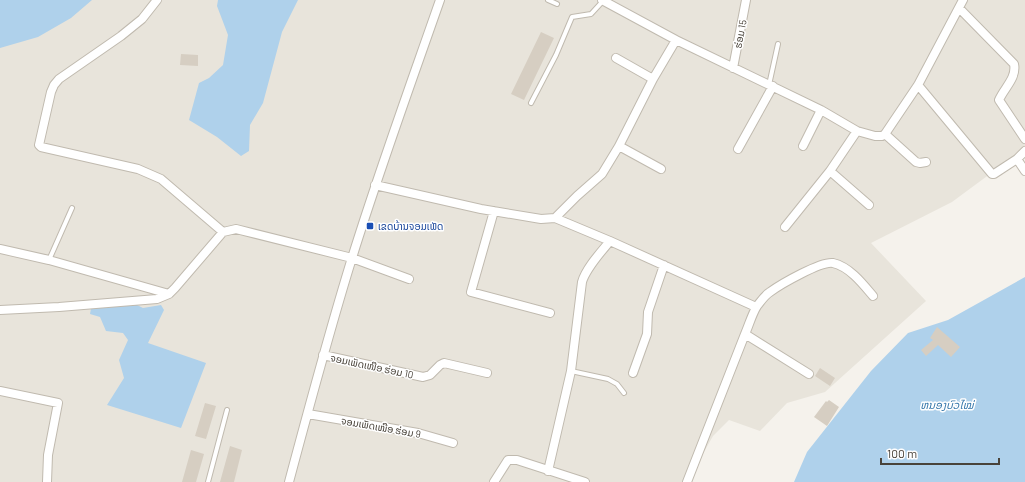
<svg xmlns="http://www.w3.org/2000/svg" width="1025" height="482" viewBox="0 0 1025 482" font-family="Barlow,'Noto Sans Lao',sans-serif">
<rect width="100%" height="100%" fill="#f5f2ec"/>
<path fill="#e8e4db" d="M0,0H1025V148L952,202L871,243L926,301L825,392L787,403L760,431L729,420L713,436L687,482H0Z"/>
<path fill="#afd1eb" d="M0,0H92L71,18L38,37L0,48Z
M218,0H298L282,32L263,103L250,125L249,151L241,156L217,137L189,120L199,83L209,78L223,65L228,35L217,6Z
M1025,277V482H794L807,452L871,371L908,333L948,320Z
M92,303H133L143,308L161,305L164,310L148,343L206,363L181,428L107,405L124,378L119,360L128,340L123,333L106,331L100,317L90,314Z"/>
<path fill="#d6cec2" d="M541,32L554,38L524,100L511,94Z
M181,54L198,55V66L180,65Z
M937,327L960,347L951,357L938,345L926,356L921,350L933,340L930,338Z
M820,368L835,378L830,386L815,376Z
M829,400L839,407L827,426L814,417L826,401L827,402Z
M205,403L216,406L206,439L195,436Z
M230,446L242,450L234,482H220Z
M191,450L204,454L196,482H182Z"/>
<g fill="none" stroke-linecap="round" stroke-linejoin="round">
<defs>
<path id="service" d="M548,0L557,4
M769,85L778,44
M531,103L556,55L572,17L591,14L603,1
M49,260L72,208
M571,371L608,379L617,384L624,393
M208,482L227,410"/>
<path id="minor" d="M157,0L142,19L121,36L59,79L54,85L51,92L39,145L41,147L138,169L161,179L223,232L236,229L352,258L409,279
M602,0L676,40L821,110L857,131L875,136H882L885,134L918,85L963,0
M959,8L1014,64C1017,78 1004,88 999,100L1025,139
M616,58L653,79
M733,68L746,0
M918,85L992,174H994L1017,159L1025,151
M885,134L916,162L920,163L926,162
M803,146L821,110
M738,149L773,86
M1017,159L1025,171
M661,169L619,146L653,79L676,40
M830,171L869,205
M375,185L481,209L541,219L555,218L610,241L756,307
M494,211L471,292L550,313
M555,218L577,196L602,174L619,146
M785,227L830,171L857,131
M0,249L49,260L169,294
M0,310L59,307L157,299L169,294L175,288L223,232
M323,355L423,377L430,375L440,365L444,363L487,373
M633,373L647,334L648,312L664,265
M809,374L745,334C749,325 752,314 757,306C761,301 765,295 770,292C781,284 821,261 833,263C850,267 863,284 873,296
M0,391L58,403L48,455L47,482
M308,414L418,433L453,443
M548,471L571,371L582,282C586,268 601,252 610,241
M289,482C309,407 329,332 352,258C379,171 410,86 440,0
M494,482L508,460H517L585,482
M687,482L745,334"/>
</defs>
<use href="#service" stroke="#c0baaf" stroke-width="6"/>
<use href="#minor" stroke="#c0baaf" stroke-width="10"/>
<use href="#service" stroke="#fff" stroke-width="4"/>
<use href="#minor" stroke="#fff" stroke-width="8"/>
</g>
<rect fill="#1a4fb4" stroke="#fff" stroke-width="1.5" x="366" y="222" width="8" height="8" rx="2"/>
<g text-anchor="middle" stroke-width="3" stroke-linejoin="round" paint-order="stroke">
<g font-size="10" fill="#49433a" stroke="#fff">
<text transform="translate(740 34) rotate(-79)" y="4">ຮ່ອມ 15</text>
<text transform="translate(372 366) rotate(12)" y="4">ຈອມເພັດເໜືອ ຮ່ອມ 10</text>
<text transform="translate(381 427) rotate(10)" y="4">ຈອມເພັດເໜືອ ຮ່ອມ 9</text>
</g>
<g font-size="10" fill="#164399" stroke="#fff" text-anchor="start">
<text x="378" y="230">ເຂດບ້ານຈອມເພັດ</text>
</g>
<g font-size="11" font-style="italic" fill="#3b7bad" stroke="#fff">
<text x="947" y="409">ຫນອງບົວໄໝ່</text>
</g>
</g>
<path d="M881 458v6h118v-6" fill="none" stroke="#49433a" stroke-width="2"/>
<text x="887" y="458" font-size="12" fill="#49433a" stroke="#ffffff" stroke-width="3" paint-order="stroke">100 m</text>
</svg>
